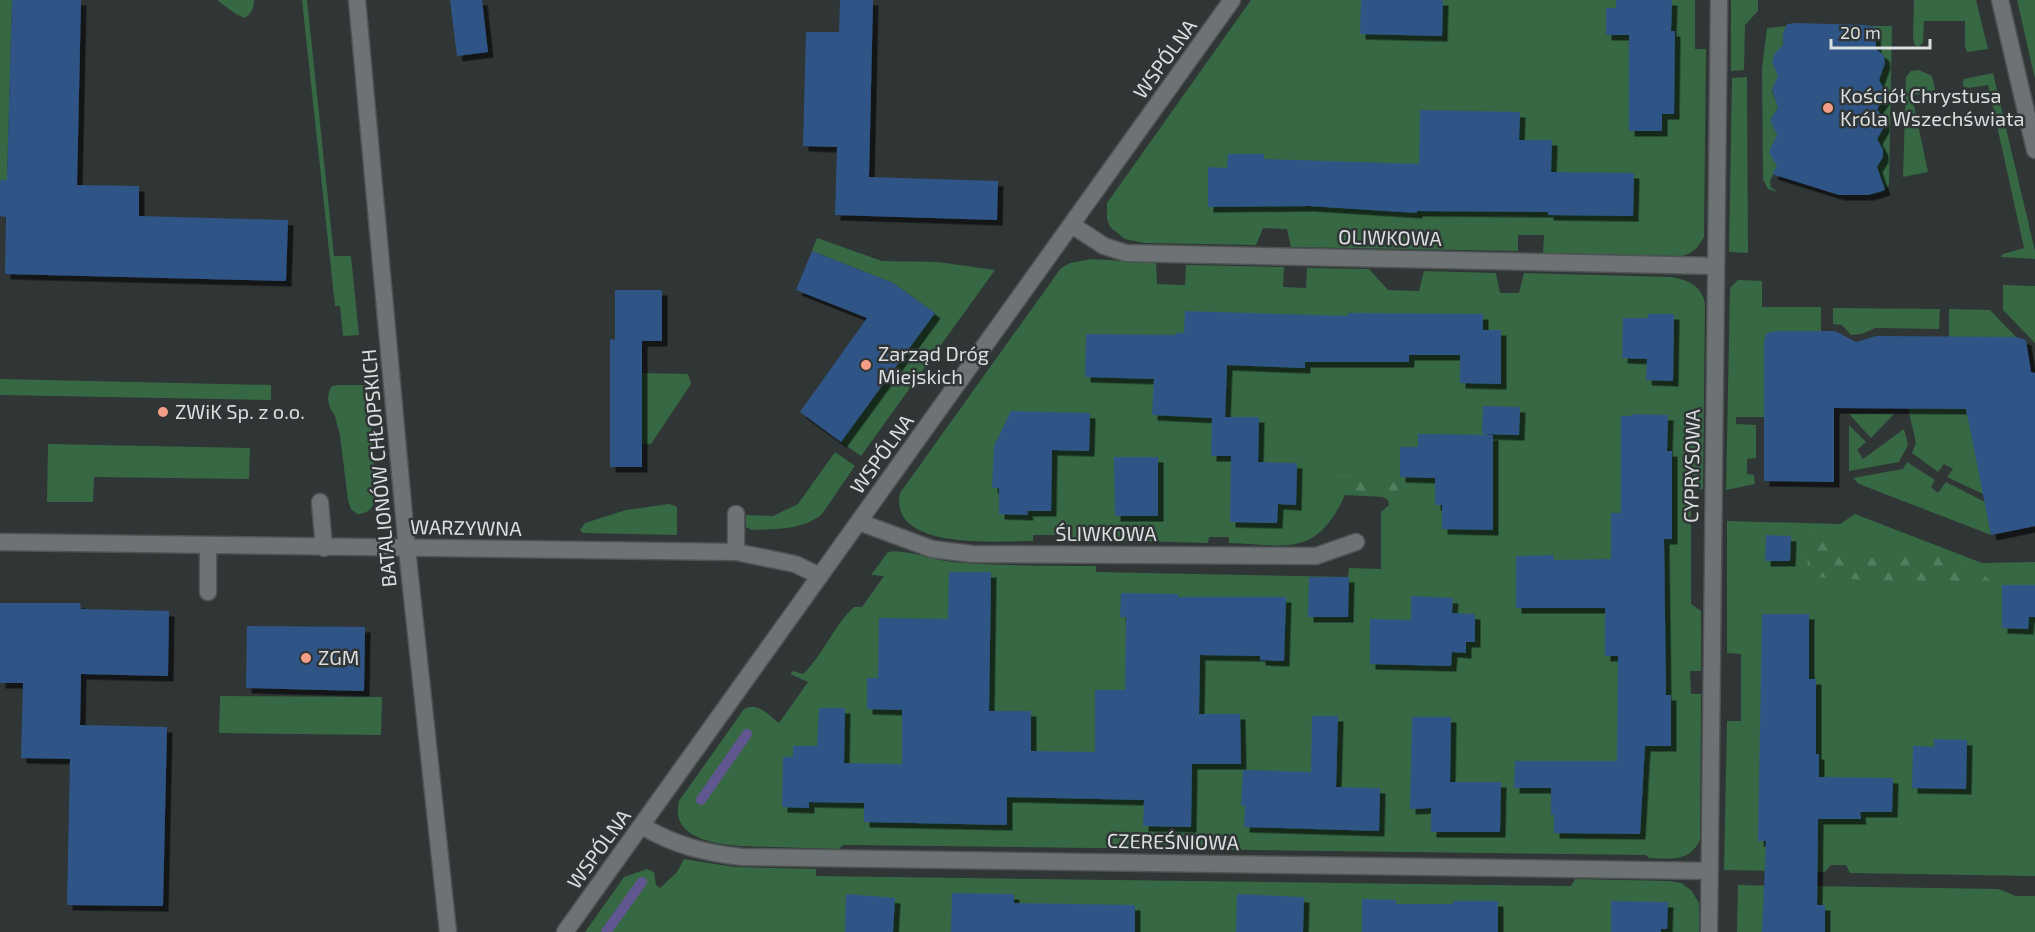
<svg xmlns="http://www.w3.org/2000/svg" width="2035" height="932" viewBox="0 0 2035 932" font-family="'Exo 2',sans-serif">
<defs>
<pattern id="forest-firs" width="22" height="20" patternUnits="userSpaceOnUse" patternTransform="scale(1.5)"><rect width="22" height="20" fill="#366843"/><path d="M5 1l3.5 6h-7zM16 11l3.5 6h-7z" fill="#527d5e"/></pattern>
<filter id="shadow"><feDropShadow dx="5.5" dy="5.5" stdDeviation="0" flood-color="#0009"/></filter>
</defs>
<rect width="100%" height="100%" fill="#303536"/>
<path fill="#366843" d="M0,0H12L7,180H0Z
M217,0H254C254,8 252,13 245,18L236,14Z
M302,0H307L334,256H351L359,335L343,336L340,306H335Z
M1251,0H1695V49H1706L1704,237C1698,247 1693,254 1681,256L1543,253L1544,235H1518V251L1291,247L1287,229L1263,228L1256,245L1145,243L1125,239L1110,227L1107,219V203Z
M1731,0H1758V11L1745,25L1744,70L1731,71Z
M1914,0H1976L1988,49L1967,52L1965,46V21H1924L1923,43L1918,47L1915,45L1913,39Z
M2017,0H2035V79Z
M1787,26L1783,34L1782,71L1772,91L1775,99L1781,101L1771,120L1781,131L1780,161L1770,181L1771,187L1777,192L1768,189L1763,179L1762,69L1767,28Z
M1870,26H1892L1889,185L1881,193L1867,195L1877,192L1883,185L1881,176L1873,173L1883,158V150L1874,144L1884,124L1875,104L1884,99L1885,90L1883,87L1875,84C1880,73 1888,67 1883,55L1875,53L1876,33Z
M1919,70L1932,76L1935,90L1912,96L1928,172L1903,177L1906,77L1911,71Z
M1993,73L2035,251V259L2001,257L2003,254L2024,248L1988,85L1968,88L1963,86V81L1964,79Z
M1747,77L1748,253L1729,252L1732,78Z
M817,238L882,261L938,262L995,270L861,456L841,442L935,313L893,283L812,251Z
M1092,259L1156,263L1157,284L1185,285L1186,265L1284,267L1283,287L1306,288L1307,268L1369,269L1388,290L1419,291L1424,271L1496,273L1500,293H1519L1524,273L1671,277C1688,280 1701,285 1705,303L1703,489H1691V604L1701,611V671H1690L1691,694H1701L1700,840C1690,862 1671,859 1649,858L1646,855L853,845H843L839,849C818,848 796,848 775,847C745,846 667,849 679,801L744,709C758,701 769,716 779,723L808,682L790,674L793,671L803,674C824,654 833,626 854,607H862L884,576L871,575L888,552C902,548 934,560 952,562C1000,566 1048,566 1096,566V572L1348,577L1349,568L1381,569V512L1389,505L1388,500L1383,497L1345,495C1316,558 1288,545 1229,543V537H1209L1208,543L1059,539L1058,535H1033V541C999,541 888,551 900,493L1061,268L1070,263Z
M1738,280L1762,281V307H1821V331L1771,332L1764,417H1736V424L1756,425V458L1747,459V474L1754,475L1755,484L1726,490L1730,288Z
M2003,285L2035,286V343L2003,310Z
M1833,308L1940,309L1939,329L1875,328L1862,334L1851,335L1842,325L1833,324Z
M1949,309L1990,310L2016,337H1949Z
M642,373L688,374L691,384L651,444H642Z
M0,379L271,385V400L0,395Z
M339,385H369L376,496C374,507 369,514 357,514L351,509L348,500L340,436L335,416L330,408L328,400L329,391L332,386Z
M1908,408L1997,409L1983,494L1947,477L1953,469L1944,464L1938,472L1912,453L1916,443Z
M1849,414H1894L1871,438Z
M1849,425L1866,442L1857,450L1863,459L1904,429L1908,445L1899,462L1849,471Z
M48,444L250,448L249,479L94,477L93,502H47Z
M835,452L855,466L822,514C803,530 776,529 752,530L746,527V515L773,516L798,504Z
M1907,462L1935,480L1931,487L1938,493L1946,482L1985,502L1991,535L1859,484L1853,478L1903,469Z
M669,504L677,507V535L583,533L580,530L585,523L626,510Z
M1855,514L1982,563L2035,562V876L1850,873L1846,865H1831L1825,872L1724,870L1727,721H1741V654L1727,653V521L1840,524Z
M220,696L382,697L381,735L219,733Z
M684,859L734,867L816,869V876L1571,886L1575,879L1670,881L1681,883L1691,890L1699,903V932H585L624,877L647,869L654,872L656,885L660,888L677,872Z
M1738,885L1998,889L2016,896H2035V932H1737Z"/>
<path fill="url(#forest-firs)" d="M1334,475L1410,477L1409,490L1396,495H1382L1369,492L1345,491L1334,493Z
M1820,530L1839,539L1854,556C1882,560 1909,552 1935,555C1948,557 1959,562 1971,568C1980,573 1987,576 1993,585H1968L1951,580L1907,582L1813,577C1803,565 1809,546 1812,531Z"/>
<g fill="none" stroke-linecap="round" stroke-linejoin="round">
<path stroke="#605690" stroke-width="10" d="M701,800L747,734
M606,932L642,882"/>
</g>
<path fill="#2f5586" filter="url(#shadow)" d="M12,0H81L77,185L139,186V216L288,220L286,281L5,274L6,217L0,216V180H7Z
M450,0H482L488,52L457,56Z
M840,0H873L869,177L998,181L997,220L835,215L837,147L803,146L806,32H839Z
M1361,0H1443L1442,36L1360,34Z
M1616,0H1672L1671,31H1675L1674,114H1662V131H1629V35H1606V8H1616Z
M1796,23L1865,25L1875,27L1876,49L1884,56L1885,63L1879,80L1885,91L1884,99L1877,109L1884,120V127L1877,139L1883,150V157L1877,167L1885,190L1868,195H1839L1772,174L1777,166L1769,152L1777,135L1770,120L1778,108L1772,89L1778,76L1772,62L1775,53L1783,45V34L1787,24Z
M1420,110L1520,112L1519,140H1552L1551,172L1634,173L1633,216L1548,215V212L1417,211V213L1309,206L1208,207V167L1227,168L1228,154H1264V159L1419,164Z
M812,251L893,283L935,313L841,442L800,412L867,318L796,290Z
M615,290H662V341H642V467H610V339L615,340Z
M1185,311L1348,316V313L1483,314V330H1501V384L1460,383V355H1409V362H1305V368L1227,365L1225,417H1259L1258,462L1297,463L1296,505L1278,504L1277,523L1230,522L1231,456H1211L1212,418L1152,415L1154,379L1085,377L1086,334L1176,335V333H1184Z
M1648,314H1674L1673,381L1646,380L1647,359L1622,358L1623,318H1648Z
M1776,331H1835L1856,342L1876,336L2016,337L2026,340L2031,372L2035,373V526L1991,535L1966,409L1834,408V482L1764,481V342L1767,333Z
M1483,406L1520,407L1519,435L1482,434Z
M1011,411L1090,413L1089,451L1052,450L1051,511H1027L1028,515L999,514V488H992L994,446Z
M1631,414L1668,415L1667,451H1672V539H1664L1666,695H1671V746H1645L1640,834L1554,833V815H1551V788H1514L1515,761H1617L1618,656H1605V608H1516V556L1553,555L1554,560L1611,559V513H1621V416H1632Z
M1418,434L1493,435V530L1442,529V505H1435V478L1400,477V447H1418Z
M1114,457H1158V516H1115Z
M1766,535L1791,536L1790,561H1765Z
M949,572H991L989,711H1031V751L1095,752V690H1125L1126,617H1120L1121,593L1178,594V597H1286L1284,661L1260,660V656L1200,655L1199,714H1240L1241,764H1192L1191,827L1143,826L1144,800L1007,797V825L864,822V803L809,802V808L782,807L783,757H793V746H817L819,708H845L844,763L902,764V710L867,709V678H878L879,618L948,619Z
M1309,577H1349L1348,617H1308Z
M2002,585H2035V617H2029L2028,629L2002,628Z
M1411,596L1453,598L1452,613L1475,614V642H1466V653L1452,652L1451,666L1370,664V619L1411,620Z
M0,603H80L81,609L169,611L168,676L81,674L80,725L167,727L163,906L67,905L70,759L21,758L23,683H0Z
M1762,614H1809V679H1816V754H1819V777L1893,778L1892,812H1860L1861,819H1818L1817,905H1825V932H1762L1766,841H1758Z
M247,626L365,627L364,691L246,688Z
M1312,716H1338L1336,787L1380,788L1379,831L1244,827L1245,806H1241L1243,770L1311,772Z
M1412,717H1451L1450,782H1501L1500,832H1431V808L1410,809Z
M1934,739L1967,740L1966,789L1912,788L1913,746L1934,747Z
M952,893L1014,894V903L1135,905V932H951Z
M846,894L895,898L893,932H845Z
M1237,894L1304,897L1303,932H1236Z
M1362,899L1396,900V904H1453V901H1498V932H1362Z
M1611,901L1668,902L1667,929H1661V932H1611Z"/>
<g fill="none" stroke-linecap="round" stroke-linejoin="round">
<defs>
<path id="minor" d="M357,0L407,549L448,932
M1072,225L1104,246L1126,253L1715,266
M320,502L324,548
M736,514V552
M859,522L932,549L972,554L1316,556L1356,542
M0,542L736,552L795,564L820,576
M208,592V546
M642,826C674,845 705,853 742,857L1710,871
M1709,932L1719,0"/>
<path id="tertiary" d="M2000,0L2035,150
M565,932L1232,0"/>
</defs>
<use href="#minor" stroke="#4f5354" stroke-width="19"/>
<use href="#tertiary" stroke="#4f5354" stroke-width="19"/>
<use href="#minor" stroke="#6d7375" stroke-width="16"/>
<use href="#tertiary" stroke="#6d7375" stroke-width="16"/>
</g>
<g fill="#f49e88" stroke="#303536" stroke-width="2">
<circle cx="1828" cy="108" r="6"/>
<circle cx="866" cy="365" r="6"/>
<circle cx="163" cy="412" r="6"/>
<circle cx="306" cy="658" r="6"/>
</g>
<g text-anchor="middle" stroke-width="5" stroke-linejoin="round" paint-order="stroke">
<g font-size="20" fill="#dcdfe0" stroke="#303536">
<text transform="translate(1165 59) rotate(-54)" y="7">WSPÓLNA</text>
<text transform="translate(1390 238) rotate(1)" y="7">OLIWKOWA</text>
<text transform="translate(882 454) rotate(-54)" y="7">WSPÓLNA</text>
<text transform="translate(1692 466) rotate(-89)" y="7">CYPRYSOWA</text>
<text transform="translate(379 468) rotate(-95)" y="7">BATALIONÓW CHŁOPSKICH</text>
<text transform="translate(466 528) rotate(1)" y="7">WARZYWNA</text>
<text x="1106" y="541">ŚLIWKOWA</text>
<text transform="translate(1173 842) rotate(1)" y="7">CZEREŚNIOWA</text>
<text transform="translate(599 849) rotate(-54)" y="7">WSPÓLNA</text>
</g>
<g font-size="20" fill="#dcdfe0" stroke="#303536" text-anchor="start">
<text x="1840" y="103">Kościół Chrystusa<tspan x="1840" dy="23">Króla Wszechświata</tspan></text>
<text x="878" y="361">Zarząd Dróg<tspan x="878" dy="23">Miejskich</tspan></text>
<text x="175" y="419">ZWiK Sp. z o.o.</text>
<text x="318" y="665">ZGM</text>
</g>
</g>
<path d="M1831 39v9h99v-9" fill="none" stroke="#dcdfe0" stroke-width="3"/>
<text x="1840" y="39" font-size="18" fill="#dcdfe0" stroke="#303536" stroke-width="4.5" paint-order="stroke">20 m</text>
</svg>
